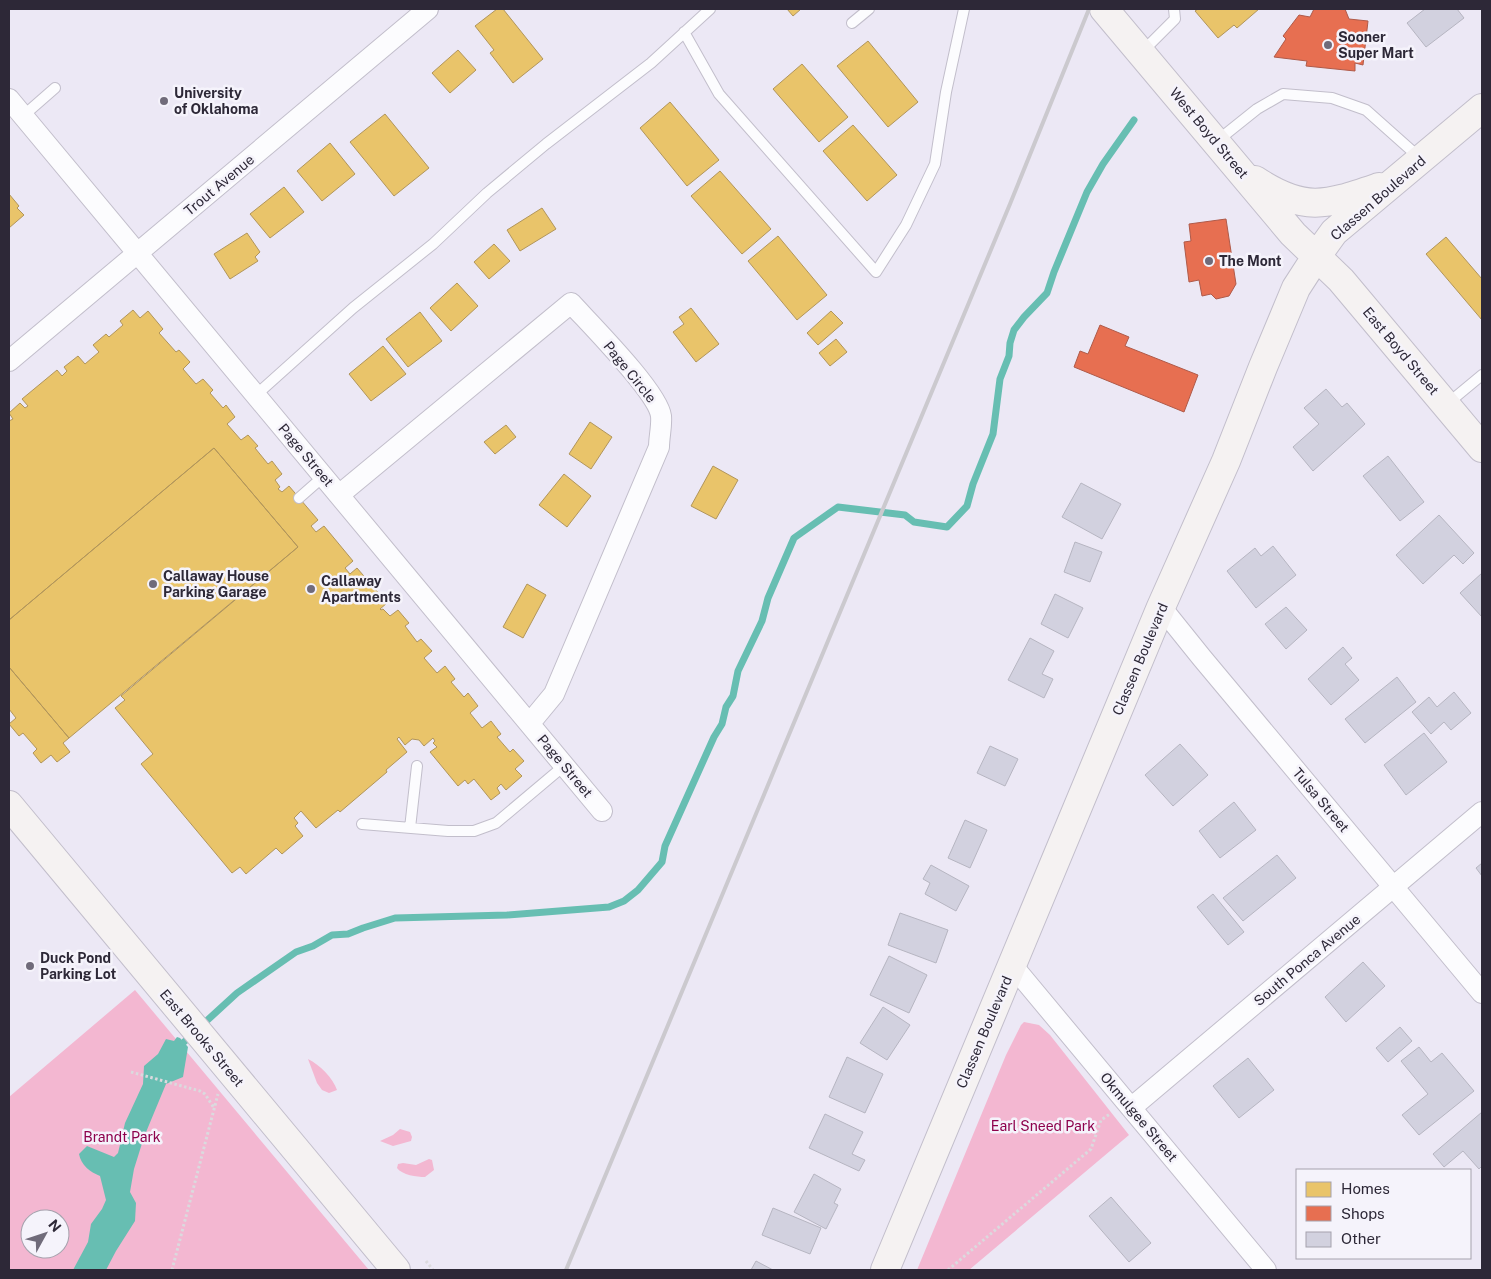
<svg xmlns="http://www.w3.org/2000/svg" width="1491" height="1279" viewBox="0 0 1491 1279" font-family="'Public Sans',sans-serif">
<rect width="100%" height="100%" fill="#ece8f5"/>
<path fill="#f3b7d1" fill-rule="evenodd" d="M135,990L369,1270H9V1097ZM30,1219H60V1249H30Z
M1024,1022L1039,1025L1050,1035L1129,1135L969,1270H917L1006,1055L1021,1025Z
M308,1059C320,1065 333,1078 337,1090L329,1093L322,1090L317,1083Z
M400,1129L410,1132L412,1137L411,1141L393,1146L380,1141L393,1135Z
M429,1159L432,1160L434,1170L425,1177C417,1177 402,1175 397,1168L398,1164L403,1163L416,1165Z"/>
<path fill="#67beb2" d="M177,1037L180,1038L188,1047L183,1077L166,1084L144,1137L134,1169L130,1192L136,1203L135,1221L116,1251L106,1270H73L88,1242L91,1224L102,1209L106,1200L100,1176C90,1172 81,1165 79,1154L87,1146L114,1157L118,1153L125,1123L143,1084L144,1066L158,1054L166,1039L174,1041Z"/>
<path fill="#e9c46a" stroke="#b1955b" d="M497,9H503L543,59L513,83L490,53L494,50L475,26Z
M787,9H801L793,16Z
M1198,9H1259L1237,28L1234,25L1218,38L1195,11Z
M868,41L918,102L888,127L837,66Z
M458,50L476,70L450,93L432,73Z
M802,64L848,117L819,142L773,89Z
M670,102L719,160L687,186L640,128Z
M385,114L429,168L394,196L350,142Z
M853,125L897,175L867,201L823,151Z
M330,143L355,174L322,201L297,171Z
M720,171L771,229L742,254L691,196Z
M284,187L304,212L270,238L250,214Z
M9,194L19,206L17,208L24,215L9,228Z
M542,208L556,229L520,251L507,230Z
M247,233L260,252L255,257L258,261L230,279L214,254Z
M778,236L827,295L797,320L748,261Z
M1446,237L1482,279V320L1426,254Z
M494,244L510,261L489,279L474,262Z
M457,283L478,306L451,331L430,308Z
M691,308L719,344L696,362L673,332L684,324L679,317Z
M133,310L140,318L148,311L163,329L159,333L176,352L179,350L190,362L183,369L196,384L203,379L213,390L210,393L223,408L226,405L235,417L227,424L241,440L248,435L258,446L255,448L268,464L272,461L282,474L275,480L280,487L278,489L282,492L289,486L318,520L311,526L316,532L324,526L353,561L345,568L350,574L357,568L387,603L380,609L381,610L383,609L390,616L398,610L409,623L405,626L417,642L421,639L432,651L424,658L437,673L445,666L455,679L451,682L464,697L468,693L478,706L470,713L482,728L491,721L501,734L497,737L510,752L513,749L524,761L515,769L522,776L506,790L501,784L497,788L500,793L491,800L474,779L468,784L465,780L458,786L430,752L437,747L433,743L435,741L433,738L424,746L419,740L412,739L405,745L399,737L397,739L407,752L386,770L387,772L340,812L338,810L316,828L301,811L294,818L298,823L295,826L303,836L282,854L276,848L246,874L240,867L232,873L141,764L153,754L115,708L125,700L121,696L298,547L214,448L9,620V421L13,419L9,413L20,403L25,408L28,406L22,399L57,370L62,376L67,371L64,367L78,356L85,364L99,352L93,345L106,334L109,337L123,325L120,321Z
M831,311L843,323L818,345L807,333Z
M420,312L442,341L408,367L386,339Z
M836,339L847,352L830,366L819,353Z
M383,346L406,374L371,401L349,374Z
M590,422L612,437L591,469L569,454Z
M506,425L516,437L495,454L484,442Z
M214,448L298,547L69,738L9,667V620Z
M713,466L738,480L716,519L691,506Z
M564,474L591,496L567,527L539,505Z
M527,584L546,595L523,638L503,627Z
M9,667L69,738L63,743L70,752L57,762L51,755L41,763L33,753L37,749L23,733L19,736L9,724L16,718L9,709Z"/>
<path fill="#e76f51" stroke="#af5a49" d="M1314,9H1345L1349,19L1368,21L1363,65L1355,63V71L1306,66L1307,61L1274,57L1286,39L1283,36L1299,15L1310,17Z
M1226,219L1236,284L1229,296L1216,299L1211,294L1202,296L1199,280L1189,282L1184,242L1191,241L1189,224Z
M1100,325L1129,337L1125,346L1198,375L1184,412L1074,367L1080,351L1088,354Z"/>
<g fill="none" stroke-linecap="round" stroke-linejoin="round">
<path stroke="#67beb2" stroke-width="7" d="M201,1026L237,993L296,952L313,946L332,935L348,934L363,928L395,918L507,915L609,907L624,901L638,890L662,862L665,846L714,737L722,724L726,707L733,696L738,671L762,621L768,598L794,538L838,507L905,515L914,522L947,527L967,506L973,484L993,434L1000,379L1009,356L1010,343L1014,330L1024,317L1047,293L1054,272L1087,192L1103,164L1134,120
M184,1042L193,1034"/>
</g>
<path fill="#d2d1df" stroke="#b6b5c1" d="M1425,9H1457L1464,18L1426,47L1407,23Z
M1326,389L1342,407L1347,403L1365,424L1313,471L1293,447L1319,424L1304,408Z
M1388,456L1424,502L1400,521L1363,476Z
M1081,483L1121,504L1102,539L1062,517Z
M1439,515L1474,553L1463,564L1454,555L1423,584L1396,555Z
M1075,542L1102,552L1090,582L1064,572Z
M1273,546L1296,575L1256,608L1227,571L1255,548L1261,556Z
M1482,573V617L1460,593Z
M1055,594L1083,608L1068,638L1041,624Z
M1286,607L1307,630L1286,649L1265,624Z
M1030,638L1054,651L1042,674L1053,679L1044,698L1008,680Z
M1343,647L1352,658L1345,664L1359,680L1331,705L1308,679Z
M1397,677L1416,702L1365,743L1345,719Z
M1454,692L1471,713L1451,730L1444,722L1431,734L1412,712L1429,697L1437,707Z
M1424,733L1447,762L1406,795L1384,765Z
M1180,744L1208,775L1173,806L1145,775Z
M990,746L1018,759L1005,786L977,773Z
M1234,802L1256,830L1220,858L1199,831Z
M965,820L987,830L970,868L948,858Z
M1277,855L1296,878L1243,921L1223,898Z
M1482,863V876L1476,868Z
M931,865L969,886L956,911L925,894L930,883L923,879Z
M1213,894L1244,932L1228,945L1197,907Z
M900,913L948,930L936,963L888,945Z
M889,956L927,975L909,1013L870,995Z
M1363,962L1385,986L1346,1022L1325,997Z
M883,1007L910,1025L887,1060L860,1043Z
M1400,1027L1412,1041L1388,1062L1376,1048Z
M1419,1047L1431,1062L1442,1053L1474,1091L1419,1135L1402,1115L1428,1094L1401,1061Z
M847,1057L883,1074L865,1113L829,1097Z
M1248,1058L1274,1090L1239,1118L1213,1086Z
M1482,1112V1166L1479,1169L1463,1151L1444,1167L1433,1154Z
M825,1114L863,1132L852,1154L865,1160L859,1171L809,1148Z
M814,1174L841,1189L834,1203L838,1205L826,1229L794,1212Z
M1111,1197L1151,1243L1129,1262L1089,1216Z
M773,1208L821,1228L810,1254L762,1235Z
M756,1261L773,1270H751Z"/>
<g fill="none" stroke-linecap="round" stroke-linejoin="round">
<defs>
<path id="lane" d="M852,23L869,9
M684,32L719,94L876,272L906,225L935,164L946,92L964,9
M1142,52L1175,19L1174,9
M23,116L55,88
M1217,141L1257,109L1283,94L1332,98L1366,110L1421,159
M256,395L353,308L433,244L487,193L546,144L651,63L710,9
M1447,404L1482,375
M299,498L324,476
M362,824L448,831H474L496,823L565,765
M410,828L417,766"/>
<path id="street" d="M9,99L602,811
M9,361L428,9
M339,495L571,303C590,324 658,392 661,416C662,426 659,437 659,447L554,694L530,723
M1161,607L1202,658L1482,993
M1012,965L1266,1270
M1131,1108L1482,812"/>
<path id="secondary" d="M1104,9L1293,234L1341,280L1482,448
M1255,180C1305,213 1326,205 1379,187
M9,805L396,1270
M885,1270L1161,607L1226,461L1263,367L1296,288L1316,257L1334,232L1482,108"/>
</defs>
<use href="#lane" stroke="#c2becb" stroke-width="12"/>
<use href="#street" stroke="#c2becb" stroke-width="22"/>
<use href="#secondary" stroke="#c2becb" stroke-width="30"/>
<path stroke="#dbdade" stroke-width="3" stroke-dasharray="2.5 2.5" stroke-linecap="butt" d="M131,1072L200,1091L205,1094L214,1108
M426,1261L433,1270
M172,1270L218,1094
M948,1270L1091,1149L1101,1120L1110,1114"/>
<use href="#lane" stroke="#fcfcfe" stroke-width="10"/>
<use href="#street" stroke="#fcfcfe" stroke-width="20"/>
<use href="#secondary" stroke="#f5f2f2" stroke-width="28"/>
<path stroke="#cbc9ce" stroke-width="4" d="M566,1270L1010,204L1089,9"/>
</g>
<g fill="#706b7a" stroke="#f5f3fb" stroke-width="2">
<circle cx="1328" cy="45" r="5"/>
<circle cx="164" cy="101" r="5"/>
<circle cx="1209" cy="261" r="5"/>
<circle cx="153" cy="584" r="5"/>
<circle cx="311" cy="589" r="5"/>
<circle cx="30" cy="966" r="5"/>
</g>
<g text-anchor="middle" stroke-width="5" stroke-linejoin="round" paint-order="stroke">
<g font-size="14" font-weight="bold" fill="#2d2837" stroke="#f5f3fb" text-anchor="start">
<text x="1338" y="42">Sooner<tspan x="1338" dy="16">Super Mart</tspan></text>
<text x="174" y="98">University<tspan x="174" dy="16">of Oklahoma</tspan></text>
<text x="1219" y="266">The Mont</text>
<text x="163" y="581">Callaway House<tspan x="163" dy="16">Parking Garage</tspan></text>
<text x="321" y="586">Callaway<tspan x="321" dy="16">Apartments</tspan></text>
<text x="40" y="963">Duck Pond<tspan x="40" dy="16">Parking Lot</tspan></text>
</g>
<g font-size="14" fill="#2d2837" stroke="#f5f3fb">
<text transform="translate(1209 133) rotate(50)" y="5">West Boyd Street</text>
<text transform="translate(219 185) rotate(-40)" y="5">Trout Avenue</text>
<text transform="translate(1378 198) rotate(-41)" y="5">Classen Boulevard</text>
<text transform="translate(1401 351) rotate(50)" y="5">East Boyd Street</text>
<text transform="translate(630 372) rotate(51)" y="5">Page Circle</text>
<text transform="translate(306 455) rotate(50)" y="5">Page Street</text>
<text transform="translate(1140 659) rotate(-67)" y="5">Classen Boulevard</text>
<text transform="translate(565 766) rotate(50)" y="5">Page Street</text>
<text transform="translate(1321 800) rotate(50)" y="5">Tulsa Street</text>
<text transform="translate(1307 960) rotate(-40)" y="5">South Ponca Avenue</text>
<text transform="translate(984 1032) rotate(-67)" y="5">Classen Boulevard</text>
<text transform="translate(202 1038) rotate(50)" y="5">East Brooks Street</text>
<text transform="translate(1139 1117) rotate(50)" y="5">Okmulgee Street</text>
</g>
<g font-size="14" fill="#8d014c" stroke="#f5f3fb">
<text x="1043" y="1131">Earl Sneed Park</text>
<text x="122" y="1142">Brandt Park</text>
</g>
</g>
<rect width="1491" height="1279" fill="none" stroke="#2d2837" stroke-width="20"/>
<rect x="1296" y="1169" width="175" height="90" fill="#f5f3fb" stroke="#a5a2ad"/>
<rect x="1306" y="1182" width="25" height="15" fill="#e9c46a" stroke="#a5a2ad"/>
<text x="1341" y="1194" font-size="15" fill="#2d2837">Homes</text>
<rect x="1306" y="1206" width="25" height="15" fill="#e76f51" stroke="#a5a2ad"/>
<text x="1341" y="1219" font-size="15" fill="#2d2837">Shops</text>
<rect x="1306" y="1232" width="25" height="15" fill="#d2d1df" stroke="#a5a2ad"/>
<text x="1341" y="1244" font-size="15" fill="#2d2837">Other</text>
<g transform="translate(45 1234) rotate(50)"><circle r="24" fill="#f5f3fb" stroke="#a5a2ad"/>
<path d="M0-4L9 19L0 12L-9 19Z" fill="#706b7a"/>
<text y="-8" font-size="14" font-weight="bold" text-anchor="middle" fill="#2d2837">N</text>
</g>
</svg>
